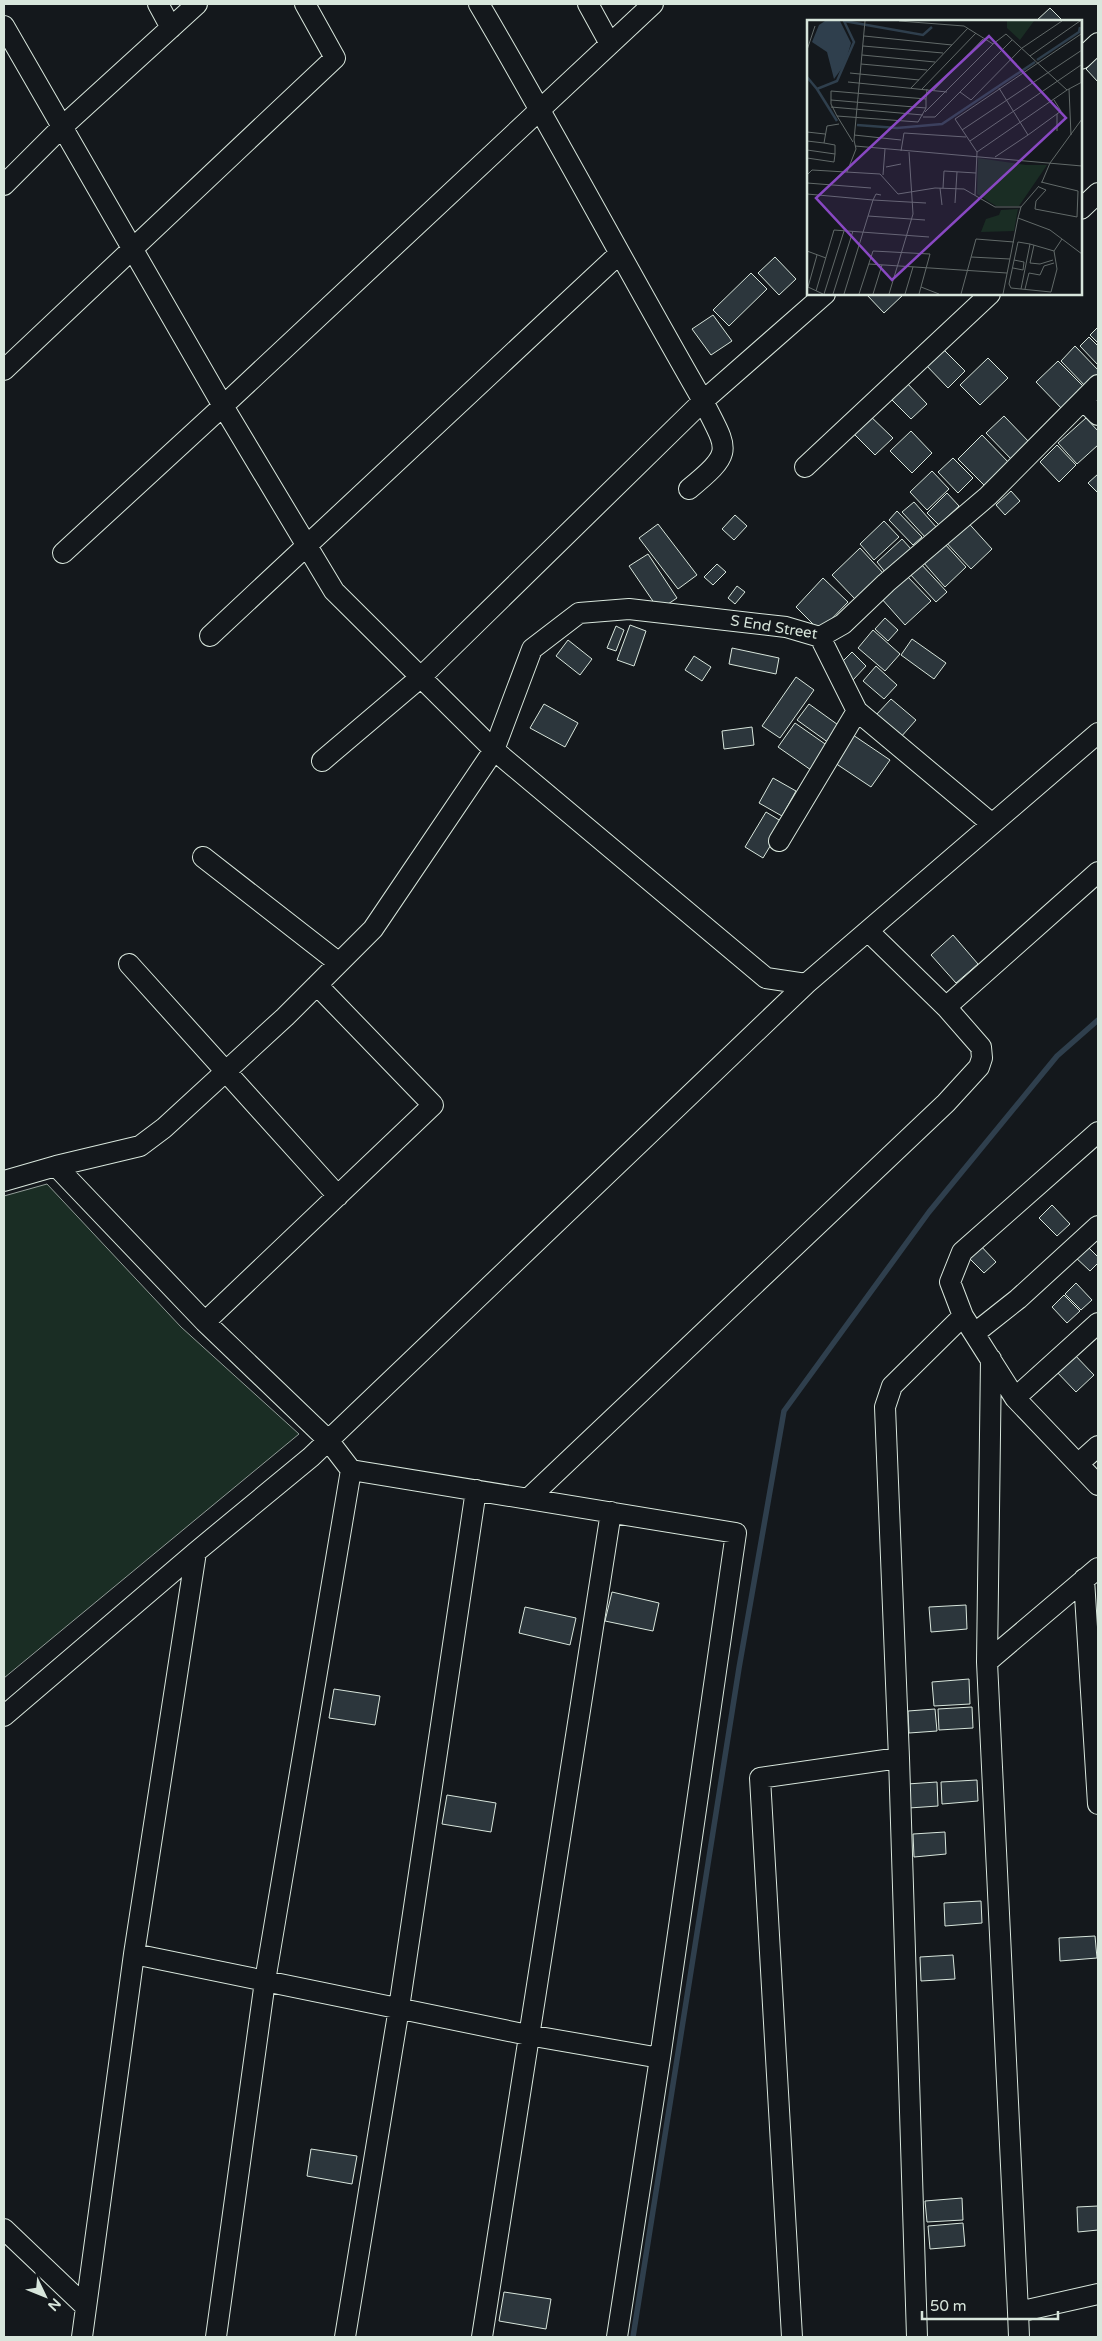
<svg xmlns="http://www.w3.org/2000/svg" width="1102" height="2341" viewBox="0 0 1102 2341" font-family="'Varela Round',sans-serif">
<rect width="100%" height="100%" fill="#14181c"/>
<path fill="#1a2d24" stroke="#939e99" d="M47,1184L181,1327L299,1434L4,1678V1196Z"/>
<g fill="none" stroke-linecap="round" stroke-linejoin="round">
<path stroke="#2f3f4d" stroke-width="5.5" d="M633,2337L739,1668L784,1411L929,1212L1057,1056L1098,1020"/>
</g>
<path fill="#2c363c" stroke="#d8e6dc" d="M1050,8L1063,21H1036Z
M1098,57V82L1086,69Z
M775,257L796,279L779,295L758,273Z
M751,273L767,289L729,326L713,310Z
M866,294H904L884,313Z
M713,315L732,341L711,355L692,329Z
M1098,327V343L1090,335Z
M1089,337L1098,346V365L1080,346Z
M1075,346L1098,370V381L1089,390L1061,361Z
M941,347L965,371L948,388L924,363Z
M988,358L1008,378L980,405L960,385Z
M1058,361L1086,389L1064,411L1036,382Z
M905,381L927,404L911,419L889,397Z
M866,412L893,438L875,455L849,429Z
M1004,416L1030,443L1012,460L986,433Z
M1086,418L1098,431V445L1077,464L1058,443Z
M911,431L932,453L912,473L890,451Z
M982,435L1010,464L986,487L958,459Z
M1057,445L1076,465L1059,482L1040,462Z
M953,458L973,478L958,493L938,472Z
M932,471L949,489L927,510L910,492Z
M1098,474V493L1088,483Z
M1011,491L1020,501L1005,515L996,505Z
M947,493L959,506L939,525L927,513Z
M914,502L937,528L926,538L902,512Z
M897,511L922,537L913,545L889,520Z
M735,515L747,526L734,540L722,529Z
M963,517L992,549L971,569L941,537Z
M884,521L899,537L874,560L860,544Z
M658,524L697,575L678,589L639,538Z
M902,539L911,549L885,572L877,562Z
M944,543L966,567L945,587L923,562Z
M860,548L883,573L855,599L832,575Z
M648,554L677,598L659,610L629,566Z
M920,563L947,592L936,602L909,573Z
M717,564L726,572L713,585L704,577Z
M906,575L931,601L905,625L881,598Z
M823,578L848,602L820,631L796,607Z
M737,586L745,592L735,604L728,598Z
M885,618L898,630L888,641L875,629Z
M630,625L646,631L634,666L617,660Z
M616,626L624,630L616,651L607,648Z
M873,630L900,654L885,671L858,648Z
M912,639L946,663L934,679L901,655Z
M568,640L592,659L580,675L556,656Z
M732,648L779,658L776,674L729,664Z
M852,652L866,666L853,680L838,666Z
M694,656L711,667L702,681L685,670Z
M876,666L897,685L884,699L863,681Z
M796,677L814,690L780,738L762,726Z
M891,699L916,720L900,738L875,716Z
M544,704L578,723L565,747L530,728Z
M809,704L841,727L829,743L797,720Z
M795,723L828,746L811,770L778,747Z
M752,727L754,745L724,749L722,731Z
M853,735L890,760L871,787L835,763Z
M773,778L796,791L782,816L759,803Z
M766,812L784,823L763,858L745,847Z
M953,935L978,964L956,983L931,955Z
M1052,1205L1070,1224L1057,1236L1039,1218Z
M978,1243L996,1262L984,1273L966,1255Z
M1086,1245L1098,1257V1263L1090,1271L1074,1256Z
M1076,1283L1092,1300L1081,1310L1065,1294Z
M1064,1295L1080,1311L1067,1323L1052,1307Z
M1072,1352L1094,1375L1076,1392L1054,1369Z
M612,1592L659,1603L653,1631L605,1621Z
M966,1605L967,1629L931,1632L929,1607Z
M525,1607L576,1618L570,1645L519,1633Z
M969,1679L970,1704L934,1706L932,1682Z
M334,1689L380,1696L375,1725L329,1718Z
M972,1707L973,1728L939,1730L938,1709Z
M935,1709L937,1731L909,1733L908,1711Z
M977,1780L978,1801L942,1804L941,1782Z
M937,1782L938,1806L909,1808L907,1784Z
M447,1795L496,1803L491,1832L442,1824Z
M945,1832L946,1854L914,1857L913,1834Z
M981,1901L982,1923L945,1926L944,1903Z
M1095,1936L1097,1958L1060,1961L1059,1938Z
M953,1955L955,1979L921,1981L920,1957Z
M311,2149L357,2156L352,2184L307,2176Z
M962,2198L963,2220L927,2222L925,2201Z
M1098,2206V2230L1078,2232L1077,2207Z
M963,2223L965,2246L930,2249L928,2226Z
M504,2292L551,2299L546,2329L499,2321Z"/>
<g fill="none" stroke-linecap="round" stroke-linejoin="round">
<defs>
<path id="minor" d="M158,4L171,28
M588,4L610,44
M4,26L223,406L334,591L494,750L766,978L806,984
M1081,59L1098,43
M4,185L62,127L197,4
M1081,209L1098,193
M4,370L335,58L305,4
M1083,400L1098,415
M805,467L990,294
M689,489C735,451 728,451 703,401L825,294
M63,553L223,406L653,4
M210,636L619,254
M820,637L857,711L992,824
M322,761L421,677L703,401C627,269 556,135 479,4
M779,841L857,711
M203,857L339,963
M129,964L338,1196
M946,1007L1098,872
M1098,1132L962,1252L950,1282L963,1316L1015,1398L1098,1485
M56,1166L205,1322L328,1440L351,1470L736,1533L660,2058L617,2337
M4,1181L56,1166L140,1146L164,1128L285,1017L373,929L494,750L532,649L579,613L629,609L786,627L820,637L843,624L886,583L988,496L1098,385
M205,1322L433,1105L317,985
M975,1333L1018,1299L1098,1226
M991,1359L987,1662L1018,2312
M1015,1398L1098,1323
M1078,1464L1098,1446
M528,1499L946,1103L979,1067L982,1058L981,1047L946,1007L868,931
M196,1552L134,1954L528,2035L660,2058
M1084,1579L1098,1804
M987,1662L1098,1568
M4,1716L196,1552L311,1457L806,984L1098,733
M899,1758L885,1407L892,1386L963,1316
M4,2229L86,2307
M82,2337L134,1954
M216,2337L265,1981L351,1470
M345,2337L399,2008L476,1490
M482,2337L611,1512
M792,2337L760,1778L899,1758L917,2337
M1019,2337L1018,2312L1098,2294"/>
</defs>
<use href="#minor" stroke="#d8e6dc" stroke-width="22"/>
<use href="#minor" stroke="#14181c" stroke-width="20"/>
</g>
<g text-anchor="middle" stroke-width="4" stroke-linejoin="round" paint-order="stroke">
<g font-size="15" fill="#d8e6dc" stroke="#14181c">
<text transform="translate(774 627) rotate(9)" y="5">S End Street</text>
</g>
</g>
<g transform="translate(807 20)">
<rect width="275" height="275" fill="#14181c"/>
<path d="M200,1H227L213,20L200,8ZM171,138L219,145H240L212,186H189L170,174ZM211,189L207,211L174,212L179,199L192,195L194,190Z" fill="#1a2d24"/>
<path d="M18,1H33L44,23L38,44L27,59L20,32L5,22L12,5Z" fill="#2f3f4d"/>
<path fill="none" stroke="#2f3f4d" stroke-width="2.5" d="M230,40L272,12L273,7M0,57L10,69L30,61L47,22L37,1L116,15L125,7M10,69L30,101M50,105L90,108L135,104L228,42"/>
<path fill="none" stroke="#626a69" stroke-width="1" d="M92,1L157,6L186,24L199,14L260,70L275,62M274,1V62M57,16L145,25M205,20L153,72L164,80L215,28L255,1M56,26L136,33M0,30L8,6M55,35L128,42M223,36L273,1M54,44L120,50M43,53L112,60M41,62L140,72M104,68L161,8M115,69L169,13M262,69L264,115M127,70L176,19M119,79L24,71V84L30,96L111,102L119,88V79L120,69M24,80L119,88M24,87L116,95M118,92L186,24M30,96L46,122M116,97H128L153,72M155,110L275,30M250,111V94M0,112L18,114M47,115L94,120M221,115L254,91L247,80M0,121L17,123L20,106L32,104M163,121L274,45M48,126L275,146M0,130L28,134V125L17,123M94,131L97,113L159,117M170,132L260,70M188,137L221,115L192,68M0,138L27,142L28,134M79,147L94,144M40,152L49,129L47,120L58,1M0,155L5,150L73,154L91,174L128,168L157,169L188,187H214M76,155L78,129M235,162L243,143L275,99M0,163L64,168M232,167L239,170L229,181L228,189L270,197L271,171L234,162M133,168L135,185M136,168L137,151L169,153M0,174L66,180L69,174L74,175M168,175L170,132L148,99L274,14M148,183L150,152M61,196L118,200M211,198L214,187L232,166M227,225L223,243L233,244L246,240M0,231L19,238M247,231L223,224L214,269L244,272L250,249L247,231L255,219M164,237L203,239M62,244L200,253M206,248L216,250L217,242L207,240M1,267L10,235M1,267L16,274M114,267L132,274M214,269L204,268L202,264L211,222L223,224M218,269L222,253L233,255L237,246L247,243M9,271L27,210L122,217M17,274L37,211M26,274L46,211M37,274L66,180L119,183M52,274L66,231L123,234L112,274M66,274L75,245M82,274L106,194L102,132M98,274L106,247M154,274L169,219L207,222M196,274L211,198L243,210L275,234"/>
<path fill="#8948c3" fill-opacity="0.15" stroke="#8948c3" stroke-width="2.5" d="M182,16L259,98L85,260L9,178Z"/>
<rect width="275" height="275" fill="none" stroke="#d8e6dc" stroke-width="2.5"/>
</g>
<rect width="1102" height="2341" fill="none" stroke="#d8e6dc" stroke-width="10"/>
<g transform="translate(45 2296) rotate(133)" stroke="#14181c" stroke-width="4" paint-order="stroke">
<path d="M0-4L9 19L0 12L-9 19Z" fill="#d8e6dc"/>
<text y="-8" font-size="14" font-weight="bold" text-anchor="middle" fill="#d8e6dc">N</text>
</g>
<path d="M922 2311v8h136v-8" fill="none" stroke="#d8e6dc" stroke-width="2.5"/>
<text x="930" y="2311" font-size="15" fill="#d8e6dc" stroke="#14181c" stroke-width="4" paint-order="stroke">50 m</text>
</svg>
